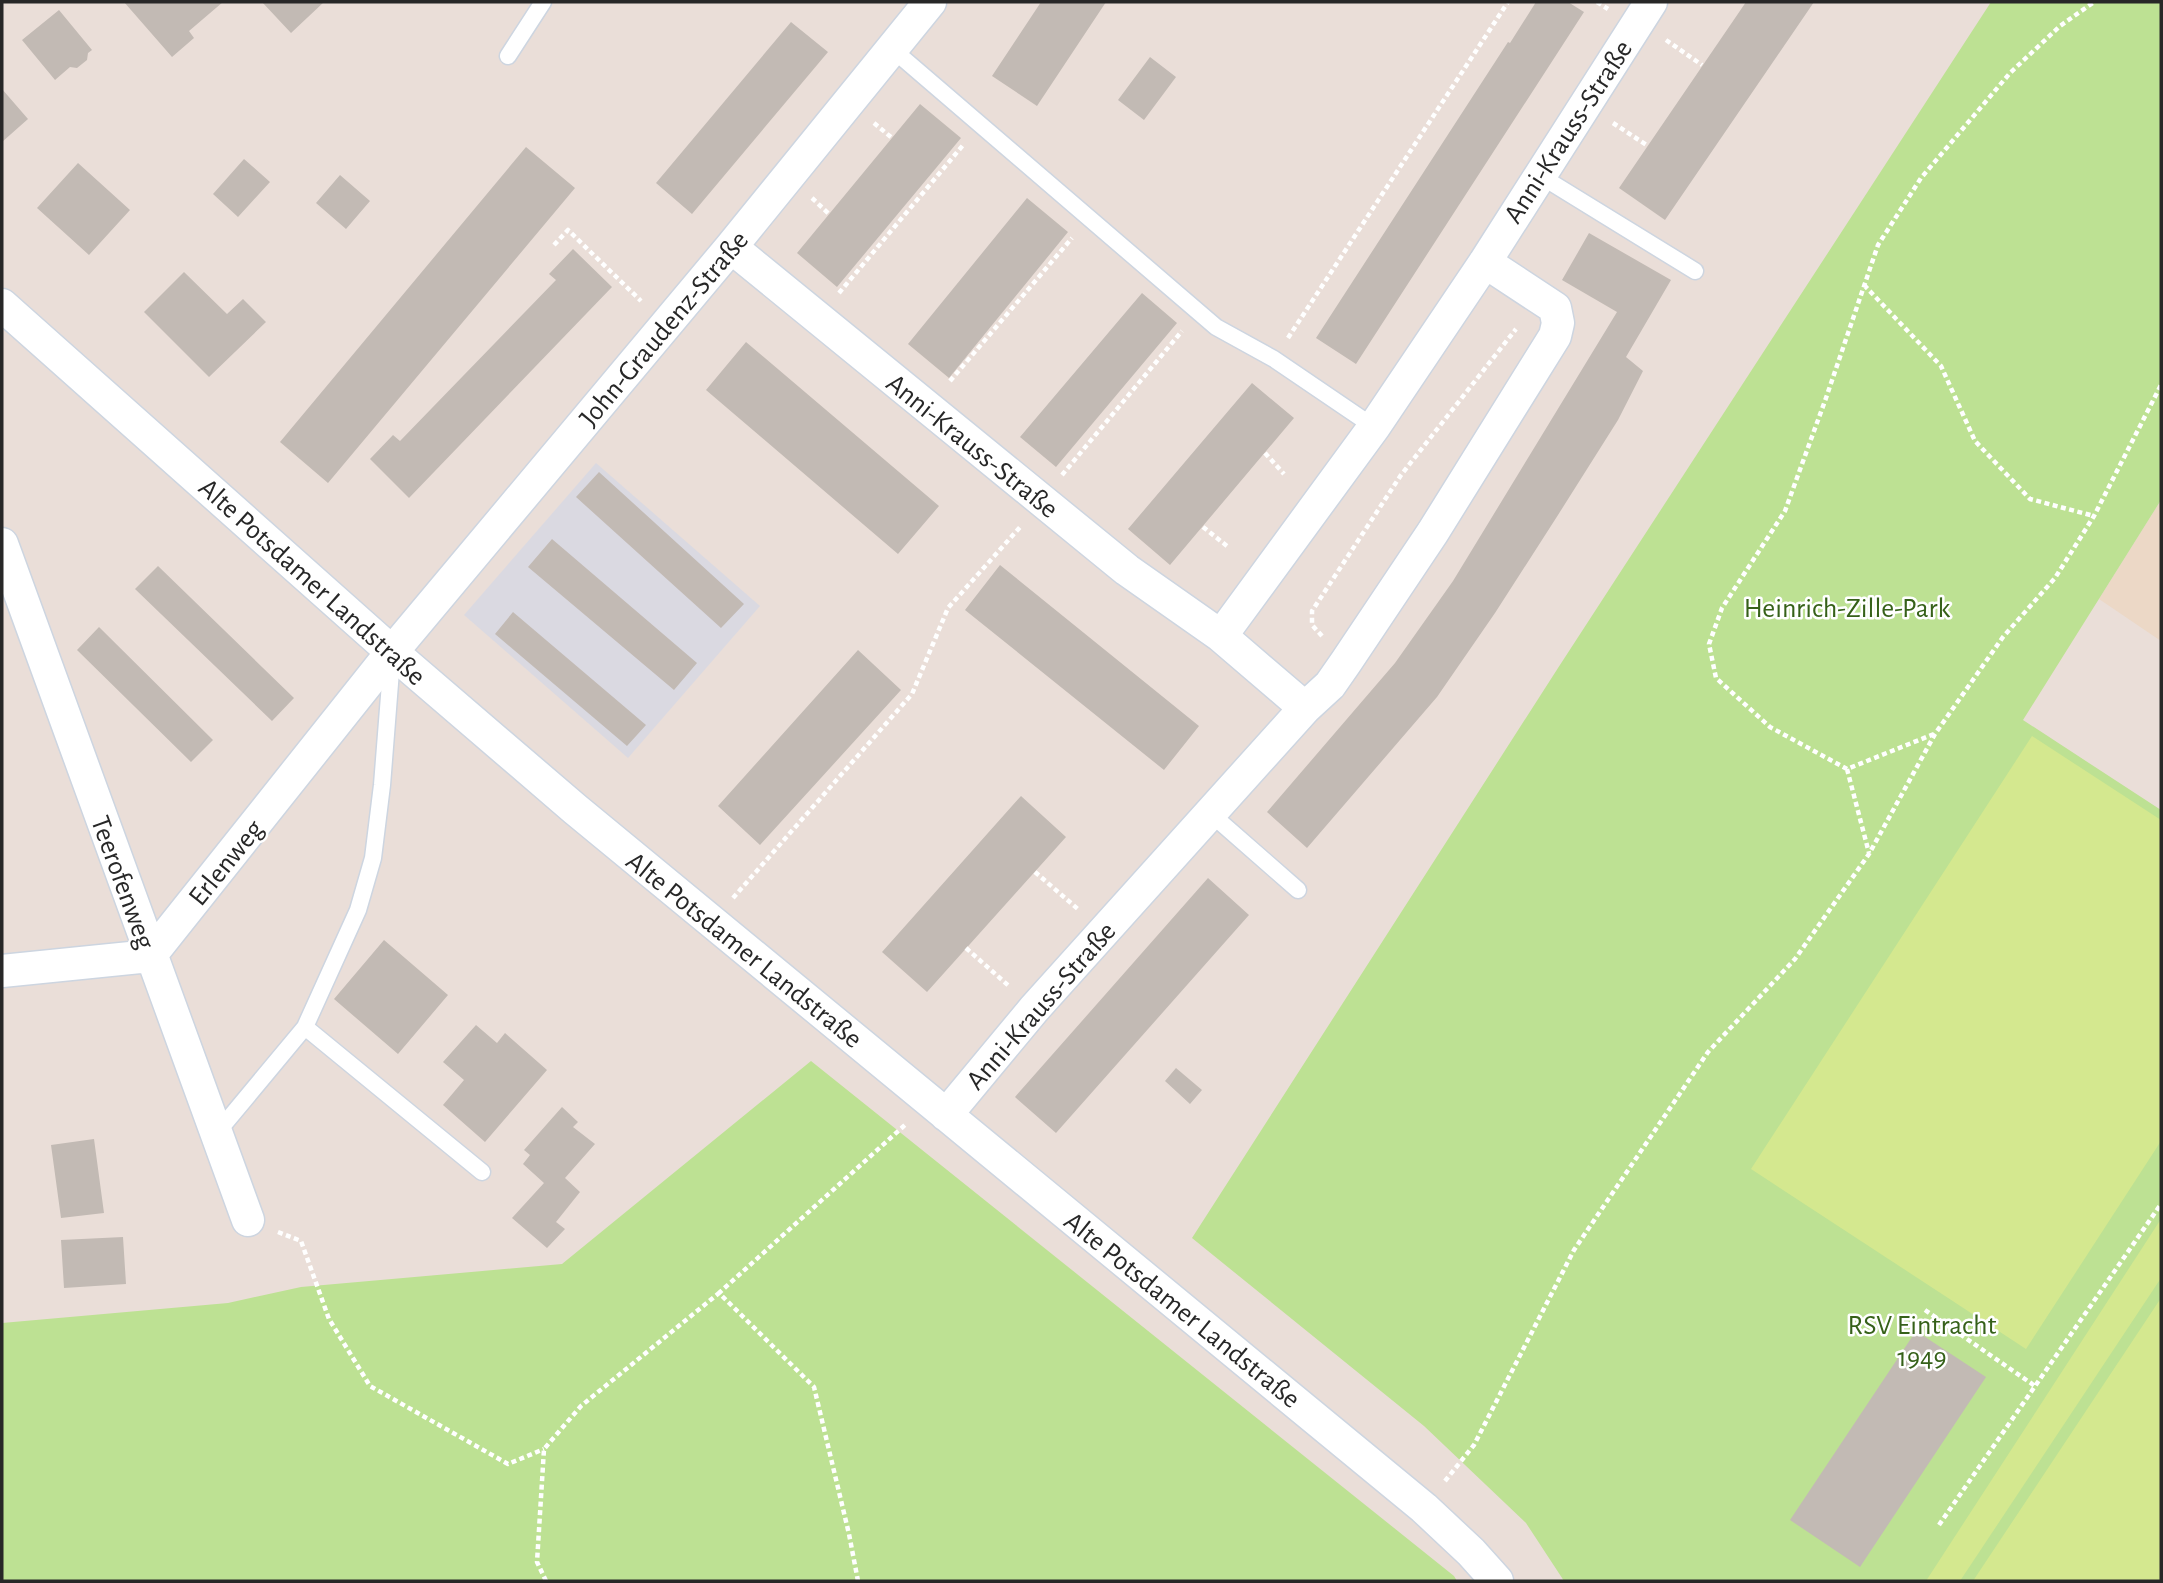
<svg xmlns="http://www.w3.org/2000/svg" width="2163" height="1583" viewBox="0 0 2163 1583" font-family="'Alegreya Sans',sans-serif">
<rect width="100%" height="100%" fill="#eaded8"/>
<path fill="#dad9e1" d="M596,463L760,606L628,758L464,615Z"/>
<path fill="#ecd8c6" d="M2161,500V641L2099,599Z"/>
<path fill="#bde193" d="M1991,2H2161V500L2023,720L2161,810V1581H1564L1526,1523L1424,1426L1192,1238L1558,668Z
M811,1061L1454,1576L1457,1581H2V1323L228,1303L301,1287L562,1264Z"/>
<path fill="#d4e88f" d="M2032,736L2161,820V1141L2026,1349L1751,1169Z
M2161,1219V1278L1960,1581H1926Z
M2161,1298V1581H1973Z"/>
<path fill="#c2bab4" d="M124,2H223L189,31L194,38L172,57Z
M262,2H324L291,33Z
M1041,2H1106L1037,106L992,76Z
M1536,2H1568L1584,12L1356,364L1316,338L1508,42L1510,43Z
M1746,2H1814L1665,220L1619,188Z
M59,10L92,50L88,53L87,60L77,68L70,67L55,80L22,40Z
M791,22L828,52L692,214L656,183Z
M1150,57L1176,77L1144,120L1118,100Z
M2,89L28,119L2,142Z
M920,104L961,138L837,287L797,253Z
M526,147L575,188L328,483L280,442Z
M244,159L270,182L238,217L213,194Z
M78,163L130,210L89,255L37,208Z
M340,175L370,201L346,229L316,203Z
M1027,198L1068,232L949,378L908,344Z
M1589,233L1671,280L1626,357L1643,371L1618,420L1558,515L1495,613L1437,697L1307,848L1267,812L1395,663L1453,581L1617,312L1562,280Z
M573,249L612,287L409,498L370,459L393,435L400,441L556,280L549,274Z
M184,272L227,314L243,299L266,322L209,377L144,312Z
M1142,293L1177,323L1056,467L1020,437Z
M746,342L939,506L898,554L706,390Z
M1252,383L1294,418L1170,565L1128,529Z
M599,472L744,604L721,628L576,497Z
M552,539L697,663L674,690L528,567Z
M1000,565L1199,726L1164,770L965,610Z
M158,566L294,698L272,721L135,589Z
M513,612L646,725L627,746L495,634Z
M99,627L213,740L191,762L77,650Z
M858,650L901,690L760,845L718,806Z
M1021,796L1066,837L927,992L882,952Z
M1208,878L1249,915L1056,1133L1015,1097Z
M384,940L448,995L398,1054L334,999Z
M476,1025L497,1043L505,1033L547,1070L485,1142L443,1105L464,1080L443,1062Z
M1176,1068L1202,1090L1190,1104L1165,1081Z
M562,1107L578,1122L573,1127L595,1144L565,1178L580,1192L556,1222L565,1229L547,1248L512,1218L544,1183L523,1164L530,1155L524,1150Z
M94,1139L104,1213L61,1218L51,1145Z
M123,1237L126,1284L64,1288L61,1240Z
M1916,1331L1986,1377L1860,1567L1790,1520Z"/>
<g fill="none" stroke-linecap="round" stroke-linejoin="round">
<defs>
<path id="lane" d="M891,48L1216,327L1274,359L1374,427
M508,56L543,2
M1539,175L1695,271
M1210,813L1298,890
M305,1027L482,1172
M216,1134L305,1027L358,910L373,858L382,785L392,658"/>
<path id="street" d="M731,247L1127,570L1221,636L1374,427L1485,262L1651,2
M2,305L392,652L575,809L1424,1508L1471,1552L1497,1581
M2,544L248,1220
M1221,636L1305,708
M2,971L150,956L392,652L731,247L930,2
M946,1115L1034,1009L1305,708L1330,685L1346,662L1433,532L1555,336L1558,323L1555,308L1485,262"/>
</defs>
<use href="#lane" stroke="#cdd5e0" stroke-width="19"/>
<use href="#street" stroke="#cdd5e0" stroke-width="35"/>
<path stroke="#fff" stroke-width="4.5" stroke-dasharray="5 3.5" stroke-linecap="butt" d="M1597,2L1608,9
M1666,40L1702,65
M874,123L892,138
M1613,123L1648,146
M812,198L829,214
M554,245L568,230L641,301
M1864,285L1941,366L1975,441L2030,499L2094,516
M839,293L964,144
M1288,338L1508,2
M950,381L1072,238
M1265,453L1284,474
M1062,475L1182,331
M1203,527L1227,546
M1322,636L1312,625V611L1401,475L1516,329
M1934,734L1847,769L1770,727L1716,678L1709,644L1722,608L1785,511L1826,398L1878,245L1921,178L2010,73L2060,26L2094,2
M1847,769L1869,853
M1035,872L1079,910
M733,898L912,694L948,608L1021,526
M966,948L1010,987
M278,1232L301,1241L329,1319L370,1386L508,1464L544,1449
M1925,1310L2035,1386
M1445,1481L1474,1445L1574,1250L1708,1052L1795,959L1869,854L1935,734L2003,637L2055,578L2094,516L2161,385
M1939,1525L2161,1204
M546,1581L537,1562L544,1449L581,1406L719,1293
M858,1581L849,1534L814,1387L719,1293L906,1124"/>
<use href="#lane" stroke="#fff" stroke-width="16"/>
<use href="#street" stroke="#fff" stroke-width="32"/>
</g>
<g text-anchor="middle" stroke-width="5" stroke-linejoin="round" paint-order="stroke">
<g font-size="28" fill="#272727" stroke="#fff">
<text transform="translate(1567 131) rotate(-57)" y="10">Anni-Krauss-Straße</text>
<text transform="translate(663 328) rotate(-50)" y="10">John-Graudenz-Straße</text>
<text transform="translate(973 445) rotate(39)" y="10">Anni-Krauss-Straße</text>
<text transform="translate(313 581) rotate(42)" y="10">Alte Potsdamer Landstraße</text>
<text transform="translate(225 862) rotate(-51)" y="10">Erlenweg</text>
<text transform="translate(124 882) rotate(70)" y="10">Teerofenweg</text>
<text transform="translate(745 949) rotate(39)" y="10">Alte Potsdamer Landstraße</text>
<text transform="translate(1040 1005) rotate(-49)" y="10">Anni-Krauss-Straße</text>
<text transform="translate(1183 1309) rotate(39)" y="10">Alte Potsdamer Landstraße</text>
</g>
<g font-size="28" fill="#366119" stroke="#fff">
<text x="1847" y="617">Heinrich-Zille-Park</text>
<text x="1922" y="1334">RSV Eintracht<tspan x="1922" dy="32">1949</tspan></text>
</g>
</g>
<rect width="2163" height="1583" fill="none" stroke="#272727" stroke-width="7"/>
</svg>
